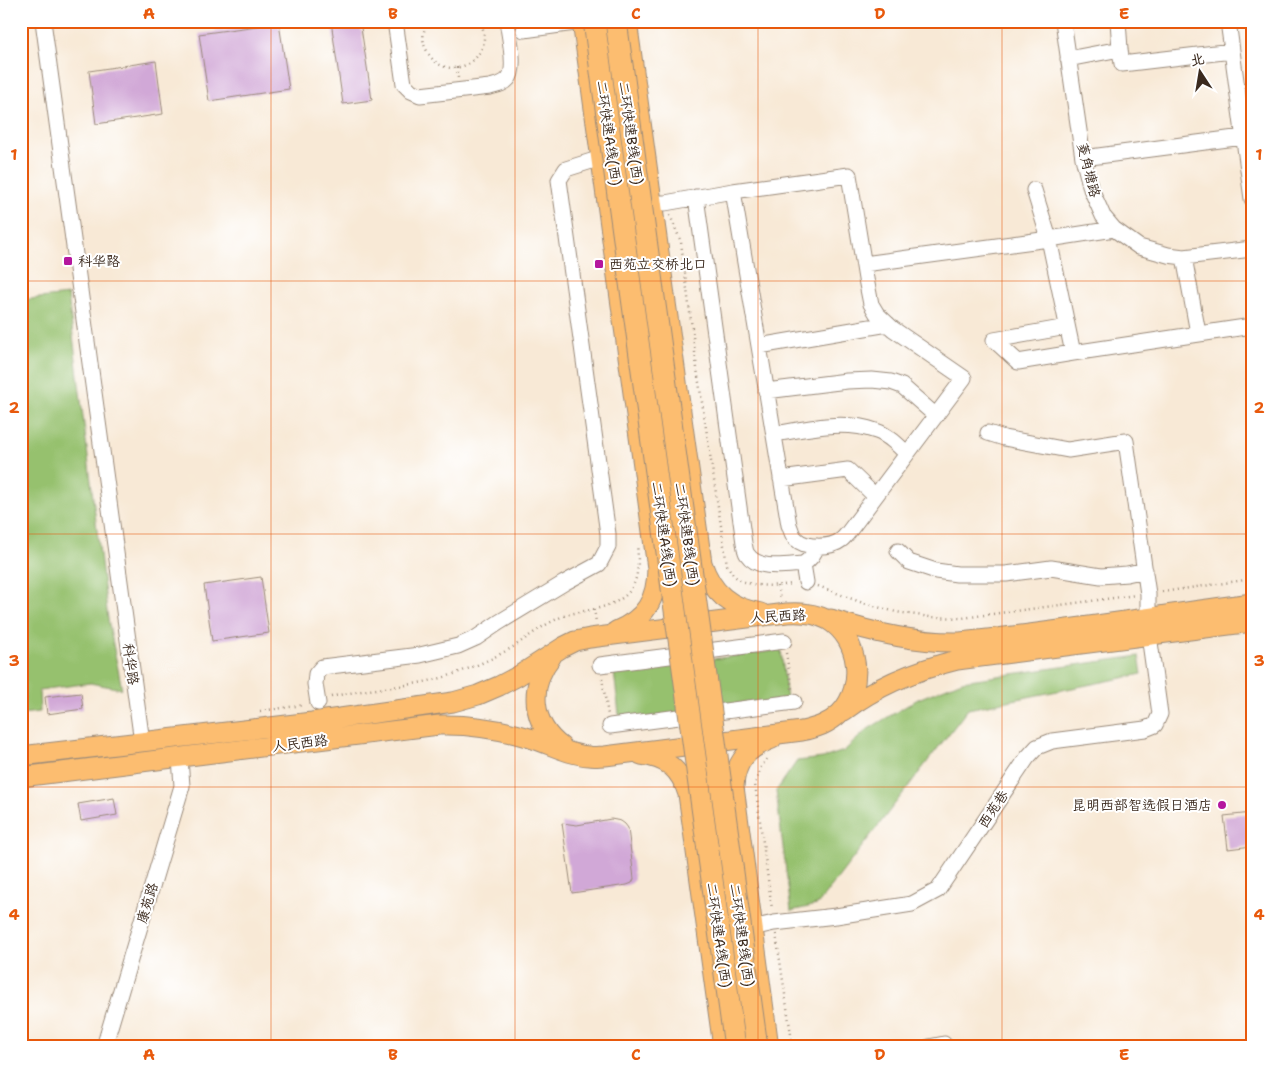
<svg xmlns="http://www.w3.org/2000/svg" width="1273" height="1068" viewBox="0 0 1273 1068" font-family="'Shantell Sans','LXGW WenKai TC',sans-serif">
<rect width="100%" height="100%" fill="#fff"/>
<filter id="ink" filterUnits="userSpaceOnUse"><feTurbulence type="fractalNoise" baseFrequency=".02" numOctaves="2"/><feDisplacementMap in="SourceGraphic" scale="10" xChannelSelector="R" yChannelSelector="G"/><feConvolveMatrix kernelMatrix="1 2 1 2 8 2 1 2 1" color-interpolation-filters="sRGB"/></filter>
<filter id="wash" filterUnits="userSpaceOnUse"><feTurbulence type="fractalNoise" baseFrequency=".0096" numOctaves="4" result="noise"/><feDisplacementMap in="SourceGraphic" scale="20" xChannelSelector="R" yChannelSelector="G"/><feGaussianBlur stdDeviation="1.12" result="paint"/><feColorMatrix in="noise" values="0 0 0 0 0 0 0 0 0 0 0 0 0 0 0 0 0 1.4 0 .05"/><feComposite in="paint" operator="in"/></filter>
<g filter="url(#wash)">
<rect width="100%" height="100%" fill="#f8e9d6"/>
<path fill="#96c16e" stroke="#687646" d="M68,295L108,619L122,689L90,683L39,690L40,712L21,714V300Z
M781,650L787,700L620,722L614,672Z
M1139,656L1142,674L968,709L817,905L791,911L776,791L797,761L823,758L844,751L868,729L918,699L962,681Z"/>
<g id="blocks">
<path fill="#d1a8d7" d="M331,21H360L372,100L343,104Z
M279,23L289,89L209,101L199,34Z
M156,61L163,114L96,124L89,71Z
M261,577L269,633L212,641L204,585Z
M81,693L83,709L47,714L45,697Z
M114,798L117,815L81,821L78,804Z
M1252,813V846L1228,849L1224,816Z
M611,819L621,821L625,824L628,828L634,879L632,883L627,885L572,893L562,823L577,825Z"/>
</g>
</g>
<g filter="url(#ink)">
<use href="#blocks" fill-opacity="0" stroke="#9a8a7a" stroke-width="1"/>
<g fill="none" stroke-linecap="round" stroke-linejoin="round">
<defs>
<path id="minor" d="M43,21L142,742
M395,21L404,84L411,91L420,95L490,87C497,85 504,84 508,79C517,70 509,34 507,21
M1063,21L1083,158L1091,189L1103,216L1114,229L1139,247L1168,255L1184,257L1252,249
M1118,21L1120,49
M1228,21L1252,199
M524,30L582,22
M1068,59L1120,49L1122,64L1232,51
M1083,158L1243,137
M696,197L744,543C745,547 745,551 747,554C758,571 786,565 803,564C811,559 814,554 817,546
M653,203H665L733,191L849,175L866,279L871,304L877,314L893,329L964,378L847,534C845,536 844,538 841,540C831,548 806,549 796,539C792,536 791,529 789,525L733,191
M1114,229L1049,239L1073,353L1252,326
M1184,257L1198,333
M864,264L1049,239L1034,190
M1067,327L994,340L1018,362L1073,353
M759,346L888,324
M766,391L847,381L872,380L891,382L902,386L936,416
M988,433L1004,438L1068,450L1126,441L1148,594V617
M774,434C807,429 843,419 876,431C888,435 898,445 907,454
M781,479L848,470L875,496
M898,551L909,562L936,571L957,574H1006L1051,568L1101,576L1127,574L1145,570
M803,564L806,582
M600,665L784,641
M318,703L315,684L316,674L322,667L420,655L458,646L476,638L498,623L564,583L599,564L608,547V534L559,180L566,169L601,158
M610,726L794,702
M752,928L774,923L836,916L912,904L938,890L1027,758L1037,747L1052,741L1145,729L1155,725L1160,714L1149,635
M104,1047L182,786L180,758
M929,1047L944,1044"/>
<path id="major" d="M582,21L657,568C657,600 645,619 616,631
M627,21L702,563C712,593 730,608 761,613
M831,619C873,633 915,643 960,642C1058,632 1154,616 1252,603
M552,656C528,686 531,724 562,747
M844,711C878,685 916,670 957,660L1252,622
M641,755C667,758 680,769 688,794L723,1047
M21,756L312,722L453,702L478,695L499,686L518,676L563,647L575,641L590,638L787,613C801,612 815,613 828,620C860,639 865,687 840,713C829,724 816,728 802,731L605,756C600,756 594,757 589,756C569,755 550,744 530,738C500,729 470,724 439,725L21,777
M769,1047L734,787C735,761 748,748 772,739"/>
</defs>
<use href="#minor" stroke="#9a8a7a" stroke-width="17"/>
<use href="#major" stroke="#9a8a7a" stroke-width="21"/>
<path stroke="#9a8a7a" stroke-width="2.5" stroke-dasharray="1 4" stroke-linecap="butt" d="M428,21C423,31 421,41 427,51C445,87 499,60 480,21
M457,67L458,78
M670,215L681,242L698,376L727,565C730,570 733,575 737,578C751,588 776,586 793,584
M777,586L780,598
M818,586L863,603L896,612L930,617L962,618L1136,595
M1162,592L1252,579
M594,609L596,622
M786,653L792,689
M602,678L608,715
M331,697C370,687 412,688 451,675C472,668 494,658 513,647C527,638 540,627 555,620C567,613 581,612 595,609C633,600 641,583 637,545
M260,711L304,705
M767,759L761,767L755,784L772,909
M776,934L792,1041V1047"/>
<use href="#minor" stroke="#fff" stroke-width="15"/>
<use href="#major" stroke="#fcbd6f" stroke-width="19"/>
<defs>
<path id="highway-bridge" d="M594,21L735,1047
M616,21L757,1047"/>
</defs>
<use href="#highway-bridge" stroke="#9a8a7a" stroke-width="23" stroke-linecap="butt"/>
<use href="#highway-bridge" stroke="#fcbd6f" stroke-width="21"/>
</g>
</g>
<path fill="none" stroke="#e8590c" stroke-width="1" stroke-opacity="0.55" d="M271,21V1047M515,21V1047M758,21V1047M1002,21V1047M21,281H1252M21,534H1252M21,787H1252"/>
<g fill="#b5179e" stroke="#fff" stroke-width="2">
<rect x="63" y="256" width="10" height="10" rx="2.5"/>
<rect x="594" y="259" width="10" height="10" rx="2.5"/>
<circle cx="1222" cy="805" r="5"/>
</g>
<g text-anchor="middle" stroke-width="4" stroke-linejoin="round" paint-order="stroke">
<g font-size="14" fill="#3b2a1e" stroke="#fff">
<text transform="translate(609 133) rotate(82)" y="5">二环快速A线(西)</text>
<text transform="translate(631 133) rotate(82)" y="5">二环快速B线(西)</text>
<text transform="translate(1089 170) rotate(76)" y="5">菱角塘路</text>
<text transform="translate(664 534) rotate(82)" y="5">二环快速A线(西)</text>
<text transform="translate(687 534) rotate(82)" y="5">二环快速B线(西)</text>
<text transform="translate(778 616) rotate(-3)" y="5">人民西路</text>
<text transform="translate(131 664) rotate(82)" y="5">科华路</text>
<text transform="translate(300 743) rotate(-7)" y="5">人民西路</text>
<text transform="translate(993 809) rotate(-56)" y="5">西苑巷</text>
<text transform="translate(147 903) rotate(-73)" y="5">康苑路</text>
<text transform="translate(719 935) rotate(82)" y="5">二环快速A线(西)</text>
<text transform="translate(742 935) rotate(82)" y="5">二环快速B线(西)</text>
</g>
<g font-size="14" fill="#3b2a1e" stroke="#fff" text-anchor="start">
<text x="78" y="266">科华路</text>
<text x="609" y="269">西苑立交桥北口</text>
<text x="1212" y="810" text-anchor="end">昆明西部智选假日酒店</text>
</g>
</g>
<rect width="1273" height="1068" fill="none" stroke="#fff" stroke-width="55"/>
<g transform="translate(1200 72) rotate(348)" stroke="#ffffff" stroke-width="4" paint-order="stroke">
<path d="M0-4L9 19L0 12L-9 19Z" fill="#3b2a1e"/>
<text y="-8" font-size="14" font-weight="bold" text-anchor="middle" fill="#3b2a1e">北</text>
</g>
<rect x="28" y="28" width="1218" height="1012" fill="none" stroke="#e8590c" stroke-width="2"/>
<g font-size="16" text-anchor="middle" font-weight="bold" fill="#e8590c">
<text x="149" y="19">A</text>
<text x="393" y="19">B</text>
<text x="636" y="19">C</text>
<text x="880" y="19">D</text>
<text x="1124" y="19">E</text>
<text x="14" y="160">1</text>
<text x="1259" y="160">1</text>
<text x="14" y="413">2</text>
<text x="1259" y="413">2</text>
<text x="14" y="666">3</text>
<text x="1259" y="666">3</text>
<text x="14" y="920">4</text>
<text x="1259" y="920">4</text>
<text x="149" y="1060">A</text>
<text x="393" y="1060">B</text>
<text x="636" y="1060">C</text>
<text x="880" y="1060">D</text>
<text x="1124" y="1060">E</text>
</g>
</svg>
